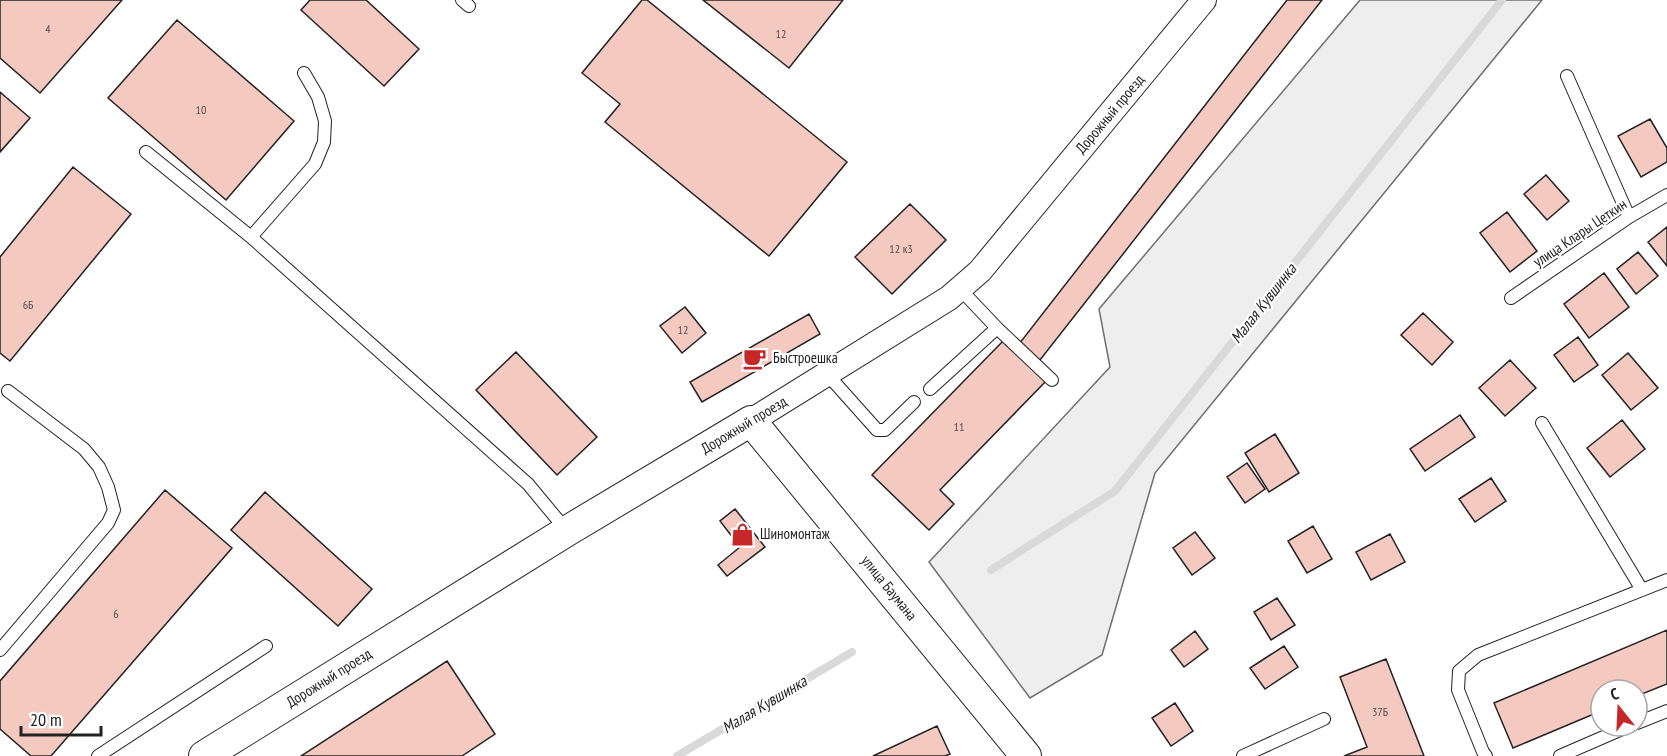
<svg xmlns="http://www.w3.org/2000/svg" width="1667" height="756" viewBox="0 0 1667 756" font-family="'PT Sans Narrow',sans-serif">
<rect width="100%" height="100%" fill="#fff"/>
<path fill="#eee" stroke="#6f6f6f" stroke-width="1.5" d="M1360,0H1542L1155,473L1102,655L1030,698L929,562L1110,367L1099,309Z"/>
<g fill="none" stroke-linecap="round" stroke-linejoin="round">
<path stroke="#d9d9d9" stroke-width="8" d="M991,570L1115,491L1502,0
M677,756L852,652"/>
</g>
<path fill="#f3c9c0" stroke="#222" stroke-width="1.5" d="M0,0H122L40,93L0,58Z
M310,0H366L419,49L384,86L301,10Z
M642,0H647L847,162L769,256L605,122L620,104L582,73Z
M703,0H843L789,68Z
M1287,0H1322L1040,360L1019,344Z
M177,20L294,121L226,200L108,98Z
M0,92L30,118L0,152Z
M1650,119L1667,148V162L1641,177L1618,136Z
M73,167L131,214L10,361L0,353V257Z
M1546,175L1569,201L1547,220L1524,194Z
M910,204L946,240L892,294L855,257Z
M1507,212L1537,251L1510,272L1480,233Z
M1667,227V266L1648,242Z
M1638,252L1658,276L1636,294L1617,269Z
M1604,273L1629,307L1589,338L1564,304Z
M685,307L706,333L682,353L660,326Z
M1423,313L1453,342L1432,365L1401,335Z
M809,314L820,334L702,402L690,382Z
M1578,337L1598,365L1574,382L1554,355Z
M1004,340L1047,380L940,490L954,504L929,530L872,475Z
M516,352L597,437L557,475L476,390Z
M1628,353L1658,388L1631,410L1602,375Z
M1510,360L1536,388L1505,416L1479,388Z
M1460,415L1475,437L1425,471L1410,449Z
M1622,420L1645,449L1610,477L1587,448Z
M1275,434L1299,473L1269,492L1245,453Z
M1247,463L1265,489L1245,503L1227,477Z
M1491,478L1506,501L1475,522L1459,499Z
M165,490L232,548L51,756H31L0,729V681Z
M265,492L372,589L338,626L231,530Z
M735,509L765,547L727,576L718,565L740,547L720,521Z
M1313,526L1332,559L1307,573L1288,541Z
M1195,532L1215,558L1192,575L1173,548Z
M1390,534L1405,562L1371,580L1356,552Z
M1277,598L1295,625L1271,640L1254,612Z
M1667,630V684L1637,696V690H1601V711L1513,748L1494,703Z
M1195,631L1208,649L1184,667L1171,650Z
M1284,646L1298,667L1265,689L1250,668Z
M1386,659L1424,756H1344L1367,747L1340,677Z
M447,661L495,734L462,756H301Z
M1175,703L1193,731L1171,746L1152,718Z
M937,726L950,754L945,756H873Z"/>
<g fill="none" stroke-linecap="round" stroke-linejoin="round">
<defs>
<path id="service" d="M462,0L469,6
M1567,76L1629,217
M146,152L251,237L528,484L567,531
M251,237L315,164L324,142L325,121L318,97L304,73
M960,289L997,328L1052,380
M1511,298L1629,217L1667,195
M827,374L877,430H885L914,402
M930,389L997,328
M1542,423L1642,590
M0,650L108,523L114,510L108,487L99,467L84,449L8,391
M1637,723L1667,711
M98,756L266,646
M1243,756L1324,719
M1486,756L1483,752L1458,690L1459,671L1478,655L1667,580
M1560,756L1629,726"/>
<path id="minor" d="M751,421L949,298L980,271L1204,0"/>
<path id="tertiary" d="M204,756L567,531L751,421L1026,756"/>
</defs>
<use href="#service" stroke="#222" stroke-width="14"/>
<use href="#minor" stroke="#222" stroke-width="26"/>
<use href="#tertiary" stroke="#222" stroke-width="32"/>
<use href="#service" stroke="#fff" stroke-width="12"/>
<use href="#minor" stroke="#fff" stroke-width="24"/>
<use href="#tertiary" stroke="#fff" stroke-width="30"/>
</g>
<defs>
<symbol id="cafe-bare" viewBox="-9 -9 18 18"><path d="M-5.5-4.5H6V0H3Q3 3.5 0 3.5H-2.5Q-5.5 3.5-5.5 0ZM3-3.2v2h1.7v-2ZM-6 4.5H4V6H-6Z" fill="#c62828" stroke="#fff" stroke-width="2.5" paint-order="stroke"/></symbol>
<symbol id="shop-bare" viewBox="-9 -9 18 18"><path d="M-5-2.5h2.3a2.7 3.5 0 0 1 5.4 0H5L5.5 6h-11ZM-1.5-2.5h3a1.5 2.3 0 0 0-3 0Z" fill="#c62828" stroke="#fff" stroke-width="2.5" paint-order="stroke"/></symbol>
</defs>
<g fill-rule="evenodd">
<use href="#cafe-bare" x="738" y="342" width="33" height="33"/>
<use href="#shop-bare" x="726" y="518" width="33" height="33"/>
</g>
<g text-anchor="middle" stroke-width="4.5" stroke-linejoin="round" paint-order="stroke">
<g font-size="12" fill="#564c4a">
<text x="48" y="33">4</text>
<text x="781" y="38">12</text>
<text x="201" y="114">10</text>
<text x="901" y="253">12 к3</text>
<text x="28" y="309">6Б</text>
<text x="683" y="334">12</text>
<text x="959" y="431">11</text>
<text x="116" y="618">6</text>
<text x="1380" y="716">37Б</text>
</g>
<g font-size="15" fill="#222" stroke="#fff">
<text transform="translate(1110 114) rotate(-50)" y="5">Дорожный проезд</text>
<text transform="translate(1580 233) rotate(-34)" y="5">улица Клары Цеткин</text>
<text transform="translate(744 425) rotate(-31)" y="5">Дорожный проезд</text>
<text transform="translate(889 588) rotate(51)" y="5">улица Баумана</text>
<text transform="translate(329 678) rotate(-32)" y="5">Дорожный проезд</text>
</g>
<g font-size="15" fill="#222" stroke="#fff" text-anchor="start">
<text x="773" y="363">Быстроешка</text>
<text x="760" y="539">Шиномонтаж</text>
</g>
<g font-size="16" font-style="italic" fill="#222" stroke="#fff">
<text transform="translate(1263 303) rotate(-52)" y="6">Малая Кувшинка</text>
<text transform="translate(764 704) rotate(-31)" y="6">Малая Кувшинка</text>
</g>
</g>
<g transform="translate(1619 708) rotate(342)"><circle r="28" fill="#ffffff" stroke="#a7a7a7" stroke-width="1.5"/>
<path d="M0-4.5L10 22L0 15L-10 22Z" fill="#c62828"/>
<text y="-9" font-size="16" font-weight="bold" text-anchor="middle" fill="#222222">С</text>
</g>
<path d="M21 726v9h80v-9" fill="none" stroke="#222222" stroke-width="3"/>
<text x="30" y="726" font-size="18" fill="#222222" stroke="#ffffff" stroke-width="4.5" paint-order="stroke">20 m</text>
</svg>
